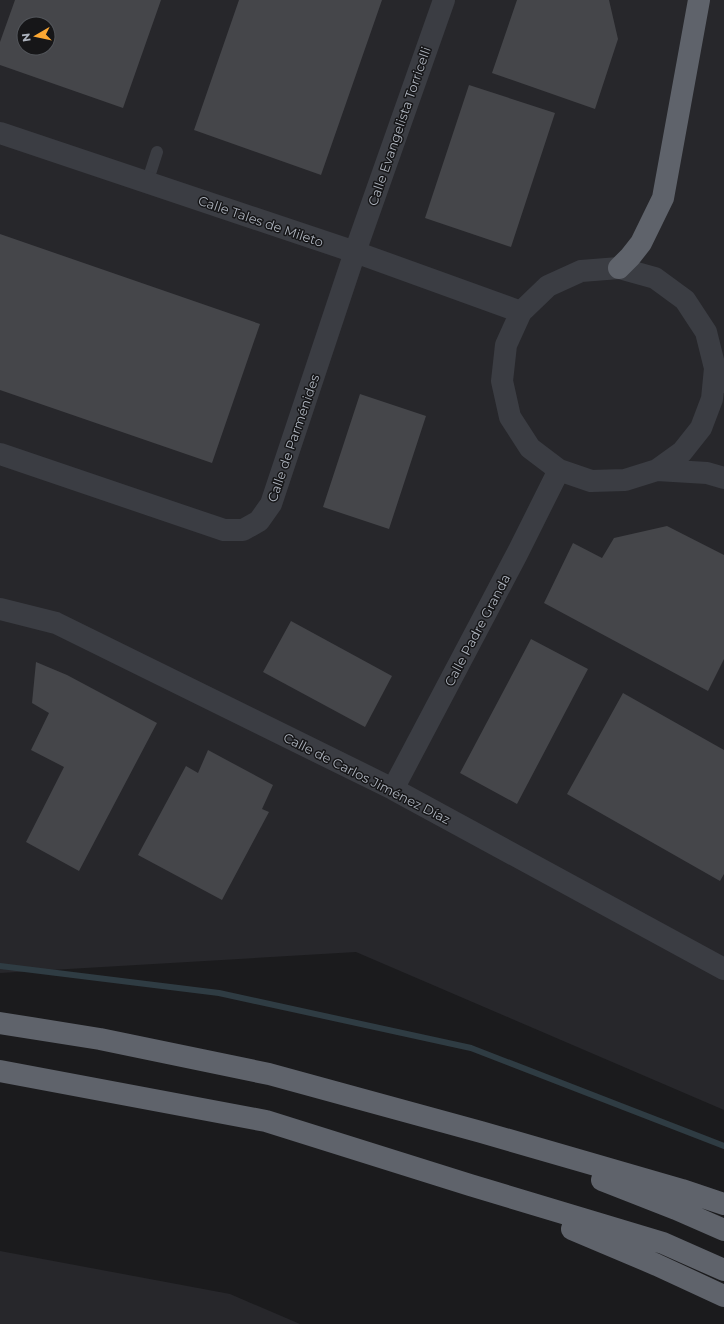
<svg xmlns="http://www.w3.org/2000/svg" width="724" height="1324" viewBox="0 0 724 1324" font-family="Montserrat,sans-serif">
<rect width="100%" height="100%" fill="#1b1b1d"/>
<path fill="#27272b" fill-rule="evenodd" d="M0,0H724V1110L356,952L0,973ZM24,24H48V48H24Z
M0,1251L230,1294L300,1324H0Z"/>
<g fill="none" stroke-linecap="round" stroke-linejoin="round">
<path stroke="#2f3c43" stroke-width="6" d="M0,966L219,993L471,1048L724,1146"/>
</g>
<path fill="#45464a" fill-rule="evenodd" d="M15,0H161L123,108L0,65V42ZM24,24H48V48H24Z
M239,0H382L321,175L194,130Z
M517,0H609L618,39L595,109L492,73Z
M469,85L555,113L511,247L425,218Z
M0,234L260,324L212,463L0,390Z
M360,394L426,416L389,529L323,507Z
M667,526L724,555V659L708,691L544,603L573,543L602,558L614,538Z
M291,621L392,676L365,727L263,672Z
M531,639L588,669L517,804L460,773Z
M36,662L67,675L157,723L79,871L26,842L64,767L31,750L49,713L32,703Z
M623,693L724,750V874L720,881L567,794Z
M208,750L273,785L262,809L269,812L222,900L138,855L186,766L198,773Z"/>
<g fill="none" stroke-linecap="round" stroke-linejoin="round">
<path stroke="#3b3d43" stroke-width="12" d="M147,183L157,152"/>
<path stroke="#3b3d43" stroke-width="22" d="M0,133L355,252L521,312
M715,368L712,399L701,428L682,452L657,470L625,480L591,481L559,470L530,448L510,417L502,381L506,345L521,312L548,286L581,271L619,268L655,278L685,300L706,332L715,368L724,382
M0,454L224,530H243L259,521L271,504L355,252L444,0
M657,470L707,473L724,478
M0,609L56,623L393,789L724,969
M393,789L517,554L559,470"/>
<path stroke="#5f636b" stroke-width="22" d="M619,268L630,257L641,243L663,198L699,0
M0,1023L100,1039L269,1074L481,1132L682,1190L724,1204
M0,1071L266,1121L470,1185L663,1243L724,1270
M602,1180L676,1209L724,1230
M572,1229L657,1265L724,1296"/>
</g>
<g text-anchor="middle" stroke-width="3" stroke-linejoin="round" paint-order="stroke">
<g font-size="13" fill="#adb3bd" stroke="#161618">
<text transform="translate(399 126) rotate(-71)" y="5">Calle Evangelista Torricelli</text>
<text transform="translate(261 221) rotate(19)" y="5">Calle Tales de Mileto</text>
<text transform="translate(293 438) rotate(-71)" y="5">Calle de Parménides</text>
<text transform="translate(477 630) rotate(-62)" y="5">Calle Padre Granda</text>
<text transform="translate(367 778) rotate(27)" y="5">Calle de Carlos Jiménez Díaz</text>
</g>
</g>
<g transform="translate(36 36) rotate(261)"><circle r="19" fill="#161618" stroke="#52555a"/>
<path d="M0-3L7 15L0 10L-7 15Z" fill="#fda833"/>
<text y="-6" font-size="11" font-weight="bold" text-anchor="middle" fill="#adb3bd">N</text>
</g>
</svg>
